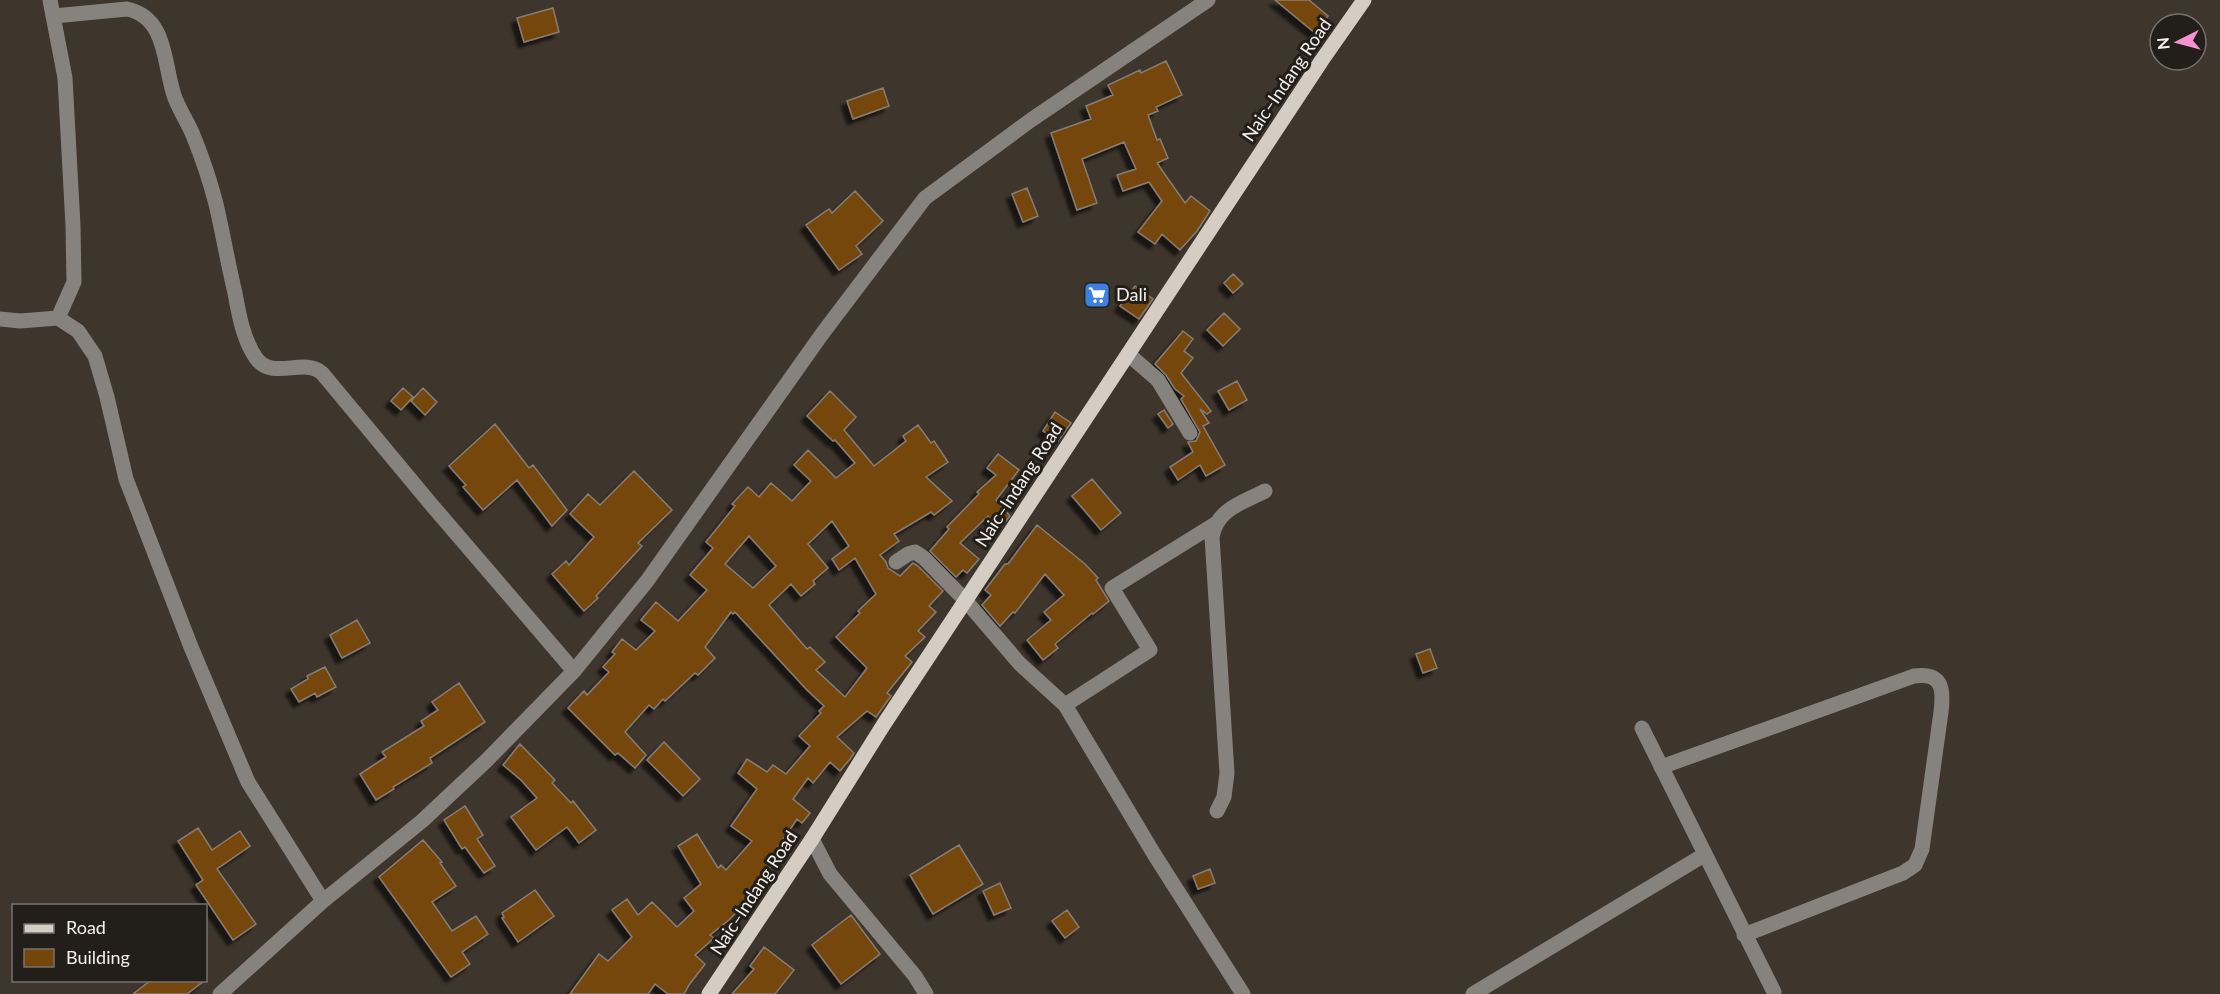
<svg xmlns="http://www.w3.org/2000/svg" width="2220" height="994" viewBox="0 0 2220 994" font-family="Lato,sans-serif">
<defs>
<filter id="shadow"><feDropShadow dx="-5.5" dy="5.5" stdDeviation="1.5" flood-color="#0009"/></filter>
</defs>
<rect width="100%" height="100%" fill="#3e352d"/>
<path fill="#74460b" stroke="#877d73" stroke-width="1.5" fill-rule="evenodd" filter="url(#shadow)" d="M1275,0H1309L1328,16L1315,33Z
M553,8L559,32L524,42L517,18Z
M1166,61L1182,95L1156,107L1158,111L1148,115L1157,140L1160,139L1168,158L1157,163L1185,203L1191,196L1210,211L1197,231L1180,250L1162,234L1155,244L1138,232L1162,201L1149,182L1123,191L1117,175L1136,169L1124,142L1082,159L1097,203L1077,210L1051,133L1091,119L1086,106L1113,95L1108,85L1140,70L1141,73Z
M883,88L889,106L853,119L847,101Z
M1027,188L1038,216L1023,222L1012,194Z
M855,191L883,221L856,246L862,254L839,270L806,225L829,209L832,213Z
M1233,274L1243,284L1233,293L1224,283Z
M1135,286L1153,299L1139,319L1120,306Z
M1224,313L1240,329L1223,346L1207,330Z
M1183,331L1193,339L1184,351L1193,358L1181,373L1211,411L1207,414L1200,409L1209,423L1203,426L1225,465L1206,476L1200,465L1178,480L1170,467L1193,452L1188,442L1196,441L1200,432L1181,399L1184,396L1175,389L1166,375L1155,364Z
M1237,381L1247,400L1229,410L1218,391Z
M403,388L413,397L401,410L391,401Z
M423,388L437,402L425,415L411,401Z
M830,391L856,417L844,430L874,466L906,441L903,436L918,425L931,443L934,441L948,462L926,477L952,501L934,515L931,512L894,534L899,541L880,555L886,562L888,568L900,576L913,563L918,566L943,591L929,606L936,612L918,631L925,637L905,656L912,662L887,693L891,696L876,717L867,711L837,737L854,753L850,759L840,771L830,762L813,783L808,778L793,799L810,813L802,823L797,819L770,859L774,863L747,892L752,896L729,920L710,935L714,938L695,955L705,964L689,985L684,994H668L655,984L648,994H570L599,954L608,961L632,937L612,910L627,899L638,915L652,902L677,927L694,911L684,898L701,884L678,846L697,834L718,868L721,865L726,870L752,841L731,826L757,789L738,773L747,759L767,772L773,765L786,774L810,746L799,736L821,713L819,711L824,706L807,690L735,612L733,614L731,612L705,647L715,658L698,675L695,673L665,701L663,699L654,709L649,705L625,732L646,755L635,768L618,753L615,755L568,708L584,691L587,695L609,672L603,667L615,654L612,652L622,639L636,650L655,631L641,620L656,602L678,621L707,590L690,575L713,548L706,542L735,506L732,504L748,487L759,497L771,483L792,501L811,481L794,465L808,450L836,478L855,463L835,440L833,441L807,416ZM832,521L849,546L832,559L839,570L855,558L876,594L858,611L860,613L836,637L867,668L845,697L816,670L825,662L810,647L807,649L769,605L791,584L801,596L815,584L813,581L828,568L808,544ZM749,536L776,566L753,588L725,564Z
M1164,410L1173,424L1168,428L1158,414Z
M1055,412L1071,423L1058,441L1043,431Z
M495,424L529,468L533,465L567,510L552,526L517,480L483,510L463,487L466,485L449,466Z
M998,454L1019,470L996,500L1010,516L999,529L988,516L960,543L979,559L967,573L963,570L956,577L930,551L949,529L947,527L979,494L977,492L996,475L987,468Z
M634,471L672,510L638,543L642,546L596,596L598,598L584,611L552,574L566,561L569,565L594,537L570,514L588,494L600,505Z
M1092,479L1121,513L1101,530L1072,496Z
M1037,525L1085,564L1098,578L1096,580L1109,601L1093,614L1092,613L1055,644L1058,648L1043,660L1027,640L1051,620L1044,612L1064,595L1045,574L1015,613L1013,612L1000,626L982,605L991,595L985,590L1005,564H1008Z
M357,620L370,643L342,658L330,635Z
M1430,649L1437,668L1423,673L1416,654Z
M325,667L336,687L317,697L315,693L299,702L291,689L308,679L307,676Z
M459,683L485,722L430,758L432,763L393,787L394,789L376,800L360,774L386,757L382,752L424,726L421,721L438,710L432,702Z
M664,742L700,779L683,796L647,760Z
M520,744L555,780L552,783L571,803L573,801L596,830L579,843L567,827L536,850L511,817L537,798L521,780L503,765Z
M465,806L483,835L477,839L495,866L484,873L465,847L462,849L444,820Z
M198,828L212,850L240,831L250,846L217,869L256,924L233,940L196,885L203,880L178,841Z
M423,840L442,862L440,863L456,886L432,902L452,931L476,916L488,934L462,952L470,964L451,977L379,877Z
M959,845L983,884L933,914L910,875Z
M1210,869L1215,883L1198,889L1193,876Z
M1000,883L1011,908L994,915L983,891Z
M535,890L554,916L518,942L502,918L504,917L502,913Z
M1067,910L1079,927L1065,938L1052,921Z
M851,915L880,954L841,984L812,945Z
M764,947L794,970L775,994H732L754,969L750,966Z
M150,981H204L187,994H133Z"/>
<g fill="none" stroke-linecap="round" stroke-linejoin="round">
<path stroke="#86827d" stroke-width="15" d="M50,0L65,78L73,226L74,282L58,318
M54,16L127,9C169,18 163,67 175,98C180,111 188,123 193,135C202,157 210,181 216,204C223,234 228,264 235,293C239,315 243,339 256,358C272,381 304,357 322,373L430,503L574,671
M0,319L20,321L58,318L78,331L95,356L107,397L126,479L191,647L248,782L323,901
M1128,354L1158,380L1190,433
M896,562L908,554L915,552L924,558L966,601L1019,663L1065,705L1154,854L1243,994
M1065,705L1150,650L1112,588L1215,524
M1642,728L1774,992
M1661,767L1914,676C1942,672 1944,688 1941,712L1922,849L1915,865L1903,873L1744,935
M1217,811L1224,797L1227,773L1212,537C1217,509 1242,503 1265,491
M812,839L830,874L915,976L926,994
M220,994L323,901L422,821L486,761L574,671L647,581L822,334L925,198L1031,120L1208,0
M1473,994L1704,855"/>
<path stroke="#d5ccc3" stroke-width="15" d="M709,994L812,839L884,724L1322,60L1364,0"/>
</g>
<defs>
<symbol id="supermarket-square" viewBox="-11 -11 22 22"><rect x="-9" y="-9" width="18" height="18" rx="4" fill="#3f7fe0" stroke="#221e1a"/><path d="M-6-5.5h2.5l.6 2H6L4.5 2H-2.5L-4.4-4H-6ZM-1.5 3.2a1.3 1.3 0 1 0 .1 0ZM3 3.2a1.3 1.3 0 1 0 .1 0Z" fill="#fff"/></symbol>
</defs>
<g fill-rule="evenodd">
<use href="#supermarket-square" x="1082" y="280" width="30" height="30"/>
</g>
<g text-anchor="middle" stroke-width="6" stroke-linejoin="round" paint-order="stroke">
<g font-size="18" fill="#f6f0eb" stroke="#221e1a">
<text transform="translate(1287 80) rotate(-56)" y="6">Naic–Indang Road</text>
<text transform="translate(1019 485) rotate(-57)" y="6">Naic–Indang Road</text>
<text transform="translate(754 893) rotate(-57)" y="6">Naic–Indang Road</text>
</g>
<g font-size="18" fill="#f6f0eb" stroke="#221e1a" text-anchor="start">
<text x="1116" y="301">Dali</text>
</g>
</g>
<rect x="12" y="904" width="195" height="78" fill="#221e1a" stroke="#77726e" stroke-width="1.5"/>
<rect x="24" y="924" width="30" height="9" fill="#d5ccc3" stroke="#77726e" stroke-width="1.5"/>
<text x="66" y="934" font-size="18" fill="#f6f0eb">Road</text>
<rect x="24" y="949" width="30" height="18" fill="#74460b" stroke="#77726e" stroke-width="1.5"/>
<text x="66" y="964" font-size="18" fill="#f6f0eb">Building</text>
<g transform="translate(2178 42) rotate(264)"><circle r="28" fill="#221e1a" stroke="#77726e" stroke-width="1.5"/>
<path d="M0-4.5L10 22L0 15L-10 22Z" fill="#f690cf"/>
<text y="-9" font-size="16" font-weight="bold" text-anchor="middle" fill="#f6f0eb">N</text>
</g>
</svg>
